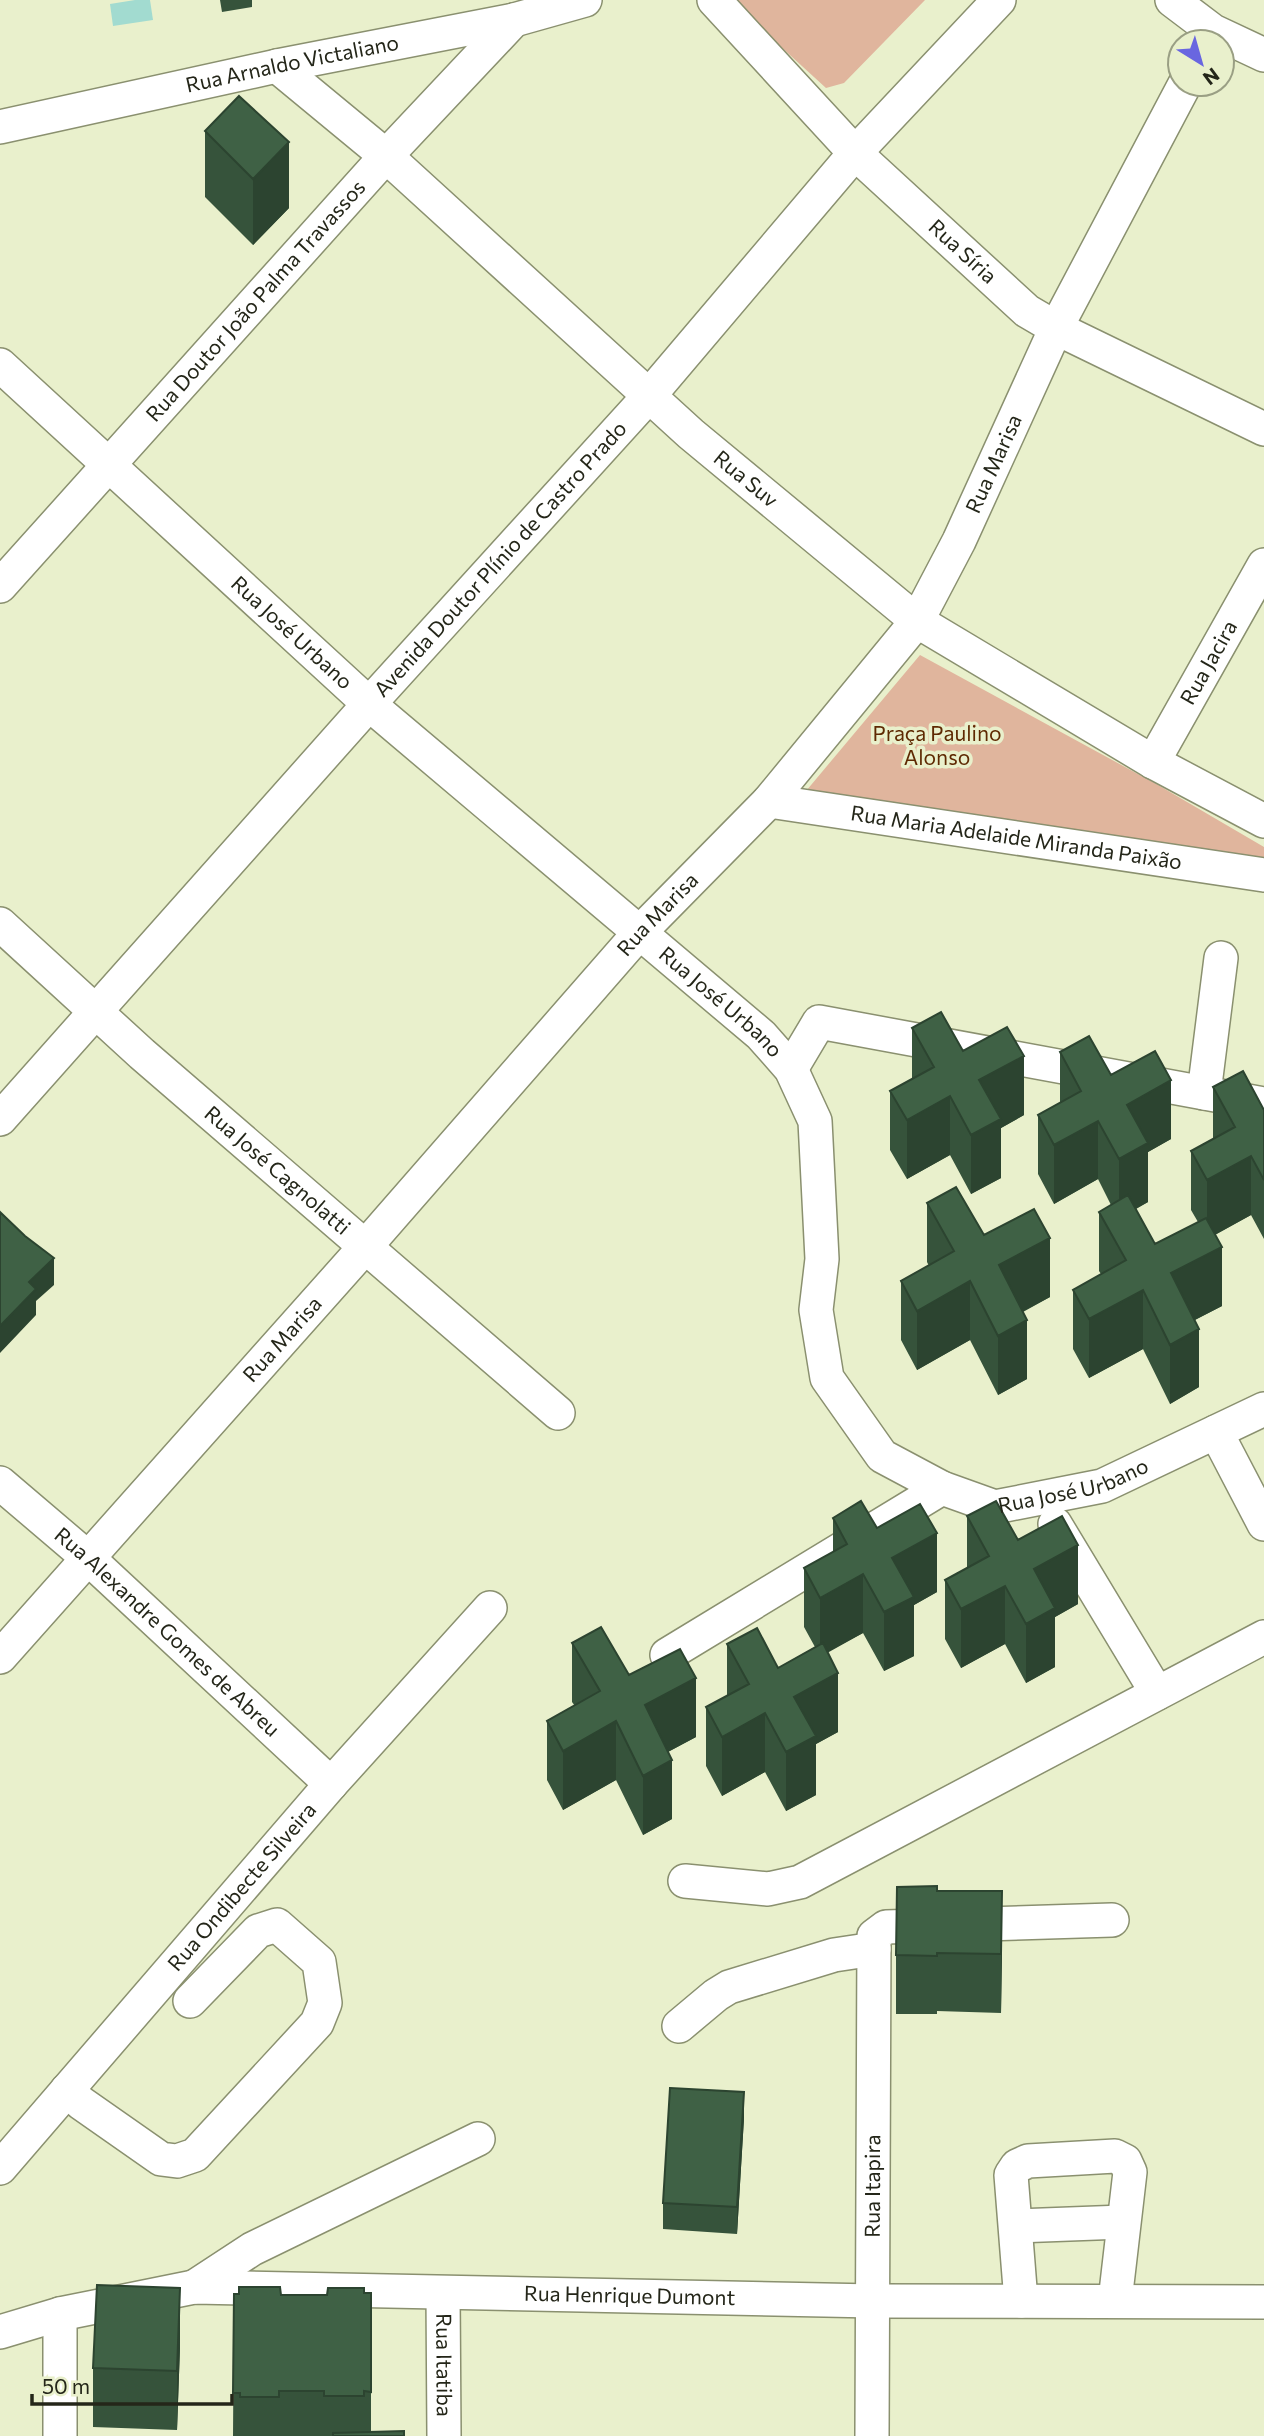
<svg xmlns="http://www.w3.org/2000/svg" width="1264" height="2436" viewBox="0 0 1264 2436" font-family="Commissioner,sans-serif">
<rect width="100%" height="100%" fill="#e9f0cc"/>
<path fill="#e0b59d" d="M734,0H925L844,83L826,88L733,3Z
M920,655L1158,785L1264,847V868L801,797Z"/>
<path fill="#a2dbd0" d="M135,0H150L153,20L113,26L110,4Z"/>
<g fill="none" stroke-linecap="round" stroke-linejoin="round">
<defs>
<g id="minor">
<path id="s1" d="M714,0L855,153L1027,311L1056,328L1264,429"/>
<path d="M1172,0L1213,31L1264,55"/>
<path id="s2" d="M277,66L386,156L691,434L917,621L1153,762L1264,821"/>
<path id="s3" d="M0,127L277,66L514,20L585,0"/>
<path id="s4" d="M0,365L369,704L761,1035L791,1069L815,1121L822,1259L816,1310L827,1378L882,1456L942,1488L995,1507L1102,1486L1264,1409"/>
<path id="s5" d="M0,586L386,156L514,20"/>
<path id="s6" d="M1153,762L1264,565"/>
<path id="s7" d="M769,801L1264,875"/>
<path id="s8" d="M0,924L142,1054L558,1413"/>
<path d="M791,1069L819,1022L1264,1104"/>
<path d="M1204,1093L1221,958"/>
<path id="s9" d="M0,1119L369,704L648,397L855,153L999,0"/>
<path d="M1216,1432L1264,1524"/>
<path id="s10" d="M0,1483L88,1558L331,1784"/>
<path d="M1055,1524L1157,1693"/>
<path d="M667,1655L942,1488"/>
<path id="s11" d="M0,1657L365,1247L640,932L769,801L917,621L959,541L1056,328L1185,84"/>
<path d="M685,1881L768,1889L800,1882L1264,1637"/>
<path d="M679,2026L716,1995L729,1987L834,1955L874,1949"/>
<path d="M67,2090L81,2103L161,2159L177,2161L195,2155L317,2023L325,2003L319,1962L277,1925L258,1931L190,2001"/>
<path id="s12" d="M0,2168L331,1784L490,1608"/>
<path d="M1016,2226L1123,2222"/>
<path d="M194,2287L252,2249L478,2139"/>
<path id="s13" d="M443,2293L444,2436"/>
<path d="M1021,2301L1011,2175L1017,2166L1028,2161L1115,2156L1125,2161L1130,2172L1115,2301"/>
<path d="M60,2314V2436"/>
<path id="s14" d="M0,2332L60,2314L194,2287L874,2301L1264,2302"/>
<path id="s15" d="M872,2436L874,1936L886,1927L1112,1920"/>
</g>
</defs>
<use href="#minor" stroke="#8a906f" stroke-width="36"/>
<use href="#minor" stroke="#fff" stroke-width="33"/>
</g>
<path fill="#36533b" d="M220,0H252V7L222,12Z
M205,131L289,208L253,245L205,197Z
M912,1028L963,1051L1024,1115L1001,1128V1178L971,1194L950,1155L907,1179L890,1150V1091L912,1079Z
M1060,1052L1111,1075L1171,1139L1148,1152V1202L1136,1209L1155,1244L1198,1222L1191,1210V1151L1213,1139V1087L1264,1110V1239L1251,1215L1215,1235L1222,1306L1195,1320L1199,1387L1170,1404L1143,1349L1089,1378L1073,1349V1290L1101,1274L1099,1271V1212L1111,1205L1098,1179L1054,1204L1038,1174V1115L1060,1103Z
M927,1203L984,1235L1050,1297L1023,1312L1027,1379L998,1395L970,1340L917,1370L901,1340V1281L929,1266L927,1262Z
M967,1516L1018,1540L1078,1604L1055,1617V1667L1026,1683L1005,1644L961,1668L945,1639V1580L967,1568Z
M833,1518L877,1528L937,1592L914,1605V1656L884,1671L863,1633L827,1652L838,1732L816,1744V1795L786,1811L765,1772L722,1796L706,1766V1707L727,1696V1644L778,1668L815,1647L804,1627V1568L833,1552Z
M572,1643L629,1675L696,1737L668,1752L672,1819L643,1835L616,1780L563,1810L547,1780V1721L575,1706L572,1702Z
M937,1891L1002,1950L1001,2013L937,2011V2014H896V1955Z
M744,2118L737,2234L663,2229V2203Z
M371,2293V2432L404,2436H233L234,2294L327,2295Z
M180,2347L177,2430L93,2427V2368Z"/>
<path fill="#2c4430" d="M289,142V208L253,245V179Z
M1024,1056V1115L1001,1128V1178L971,1194V1135L979,1080Z
M1171,1080V1139L1148,1152V1202L1119,1218V1159L1127,1105Z
M950,1096V1155L907,1179V1120Z
M1098,1121V1179L1054,1204V1145Z
M1251,1156V1215L1207,1239V1180Z
M1050,1238V1297L999,1324V1265Z
M1222,1247V1306L1171,1332V1273Z
M54,1258V1285L36,1301V1315L0,1353V1326L29,1282Z
M970,1281V1340L917,1370V1311Z
M1143,1290V1349L1089,1378V1319Z
M1027,1320V1379L998,1395V1336Z
M1199,1329V1387L1170,1404V1345Z
M937,1533V1592L914,1605V1656L884,1671V1612L892,1558Z
M1078,1545V1604L1055,1617V1667L1026,1683V1624L1034,1569Z
M863,1574V1633L820,1657V1598Z
M1005,1586V1644L961,1668V1609Z
M838,1673V1732L816,1744V1795L786,1811V1752L794,1697Z
M696,1678V1737L645,1764V1705Z
M765,1713V1772L722,1796V1737Z
M616,1721V1780L563,1810V1751Z
M672,1760V1819L643,1835V1776Z
M1002,1891V1950L1001,2013V1954Z
M744,2092V2118L737,2234V2207Z
M180,2288V2347L177,2430V2371Z"/>
<path fill="#3f6145" stroke="#2c4430" stroke-width="2" d="M239,96L289,142L253,179L205,131Z
M941,1012L963,1051L1007,1027L1024,1056L979,1080L1001,1119L971,1135L950,1096L907,1120L890,1091L934,1067L912,1028Z
M1089,1036L1111,1075L1155,1051L1171,1080L1127,1105L1148,1143L1119,1159L1098,1121L1054,1145L1038,1115L1081,1091L1060,1052Z
M1243,1071L1264,1110V1180L1251,1156L1207,1180L1191,1151L1235,1127L1213,1087Z
M956,1187L984,1235L1034,1209L1050,1238L999,1265L1027,1320L998,1336L970,1281L917,1311L901,1281L954,1251L927,1203Z
M1128,1195L1155,1244L1206,1218L1222,1247L1171,1273L1199,1329L1170,1345L1143,1290L1089,1319L1073,1290L1126,1260L1099,1212Z
M0,1212L25,1236L54,1258L29,1282L36,1289L0,1326Z
M861,1501L877,1528L920,1504L937,1533L892,1558L914,1597L884,1612L863,1574L820,1598L804,1568L847,1544L833,1518Z
M996,1501L1018,1540L1062,1516L1078,1545L1034,1569L1055,1608L1026,1624L1005,1586L961,1609L945,1580L989,1556L967,1516Z
M601,1627L629,1675L680,1649L696,1678L645,1705L672,1760L643,1776L616,1721L563,1751L547,1721L600,1691L572,1643Z
M757,1628L778,1668L823,1643L838,1673L794,1697L816,1736L786,1752L765,1713L722,1737L706,1707L749,1684L727,1644Z
M937,1886V1891H1002L1001,1954L937,1953V1956L896,1955L897,1887Z
M670,2088L744,2092L737,2207L663,2203Z
M97,2285L180,2288L177,2371L93,2368Z
M239,2287H280L281,2295H327L328,2288H364V2293H371V2392L364,2391V2396H324V2391H279V2397H240V2393H233L234,2294H239Z
M404,2431V2436H333V2433Z"/>
<g text-anchor="middle" stroke-width="7" stroke-linejoin="round" paint-order="stroke">
<g font-size="21" fill="#242619" stroke="#e9f0cc">
<text dy="7" stroke="none"><textPath href="#s3" startOffset="299">Rua Arnaldo Victaliano</textPath></text>
<text dy="7" stroke="none"><textPath href="#s1" startOffset="354">Rua Síria</textPath></text>
<text dy="7" stroke="none"><textPath href="#s5" startOffset="383">Rua Doutor João Palma Travassos</textPath></text>
<text dy="7" stroke="none"><textPath href="#s11" startOffset="1559">Rua Marisa</textPath></text>
<text dy="7" stroke="none"><textPath href="#s2" startOffset="625">Rua Suv</textPath></text>
<text dy="7" stroke="none"><textPath href="#s9" startOffset="751">Avenida Doutor Plínio de Castro Prado</textPath></text>
<text dy="7" stroke="none"><textPath href="#s4" startOffset="396">Rua José Urbano</textPath></text>
<text dy="7" stroke="none"><textPath href="#s6" startOffset="114">Rua Jacira</textPath></text>
<text dy="7" stroke="none"><textPath href="#s7" startOffset="250">Rua Maria Adelaide Miranda Paixão</textPath></text>
<text dy="7" stroke="none"><textPath href="#s11" startOffset="992">Rua Marisa</textPath></text>
<text dy="7" stroke="none"><textPath href="#s4" startOffset="962">Rua José Urbano</textPath></text>
<text dy="7" stroke="none"><textPath href="#s8" startOffset="371">Rua José Cagnolatti</textPath></text>
<text dy="7" stroke="none"><textPath href="#s11" startOffset="425">Rua Marisa</textPath></text>
<text dy="7" stroke="none"><textPath href="#s4" startOffset="1676">Rua José Urbano</textPath></text>
<text dy="7" stroke="none"><textPath href="#s10" startOffset="224">Rua Alexandre Gomes de Abreu</textPath></text>
<text dy="7" stroke="none"><textPath href="#s12" startOffset="371">Rua Ondibecte Silveira</textPath></text>
<text dy="7" stroke="none"><textPath href="#s15" startOffset="250">Rua Itapira</textPath></text>
<text dy="7" stroke="none"><textPath href="#s14" startOffset="635">Rua Henrique Dumont</textPath></text>
<text dy="7" stroke="none"><textPath href="#s13" startOffset="72">Rua Itatiba</textPath></text>
</g>
<g font-size="21" fill="#5e2902" stroke="#e9f0cc">
<text x="937" y="741">Praça Paulino<tspan x="937" dy="24">Alonso</tspan></text>
</g>
</g>
<g transform="translate(1201 63) rotate(143)"><circle r="33" fill="#e9f0cc" stroke="#9a9f84" stroke-width="2"/>
<path d="M0-5L12 26L0 18L-12 26Z" fill="#6966e0"/>
<text y="-10" font-size="19" font-weight="bold" text-anchor="middle" fill="#242619">N</text>
</g>
<path d="M32 2394v10h200v-10" fill="none" stroke="#242619" stroke-width="3.5"/>
<text x="42" y="2394" font-size="21" fill="#242619" stroke="#e9f0cc" stroke-width="5" paint-order="stroke">50 m</text>
</svg>
